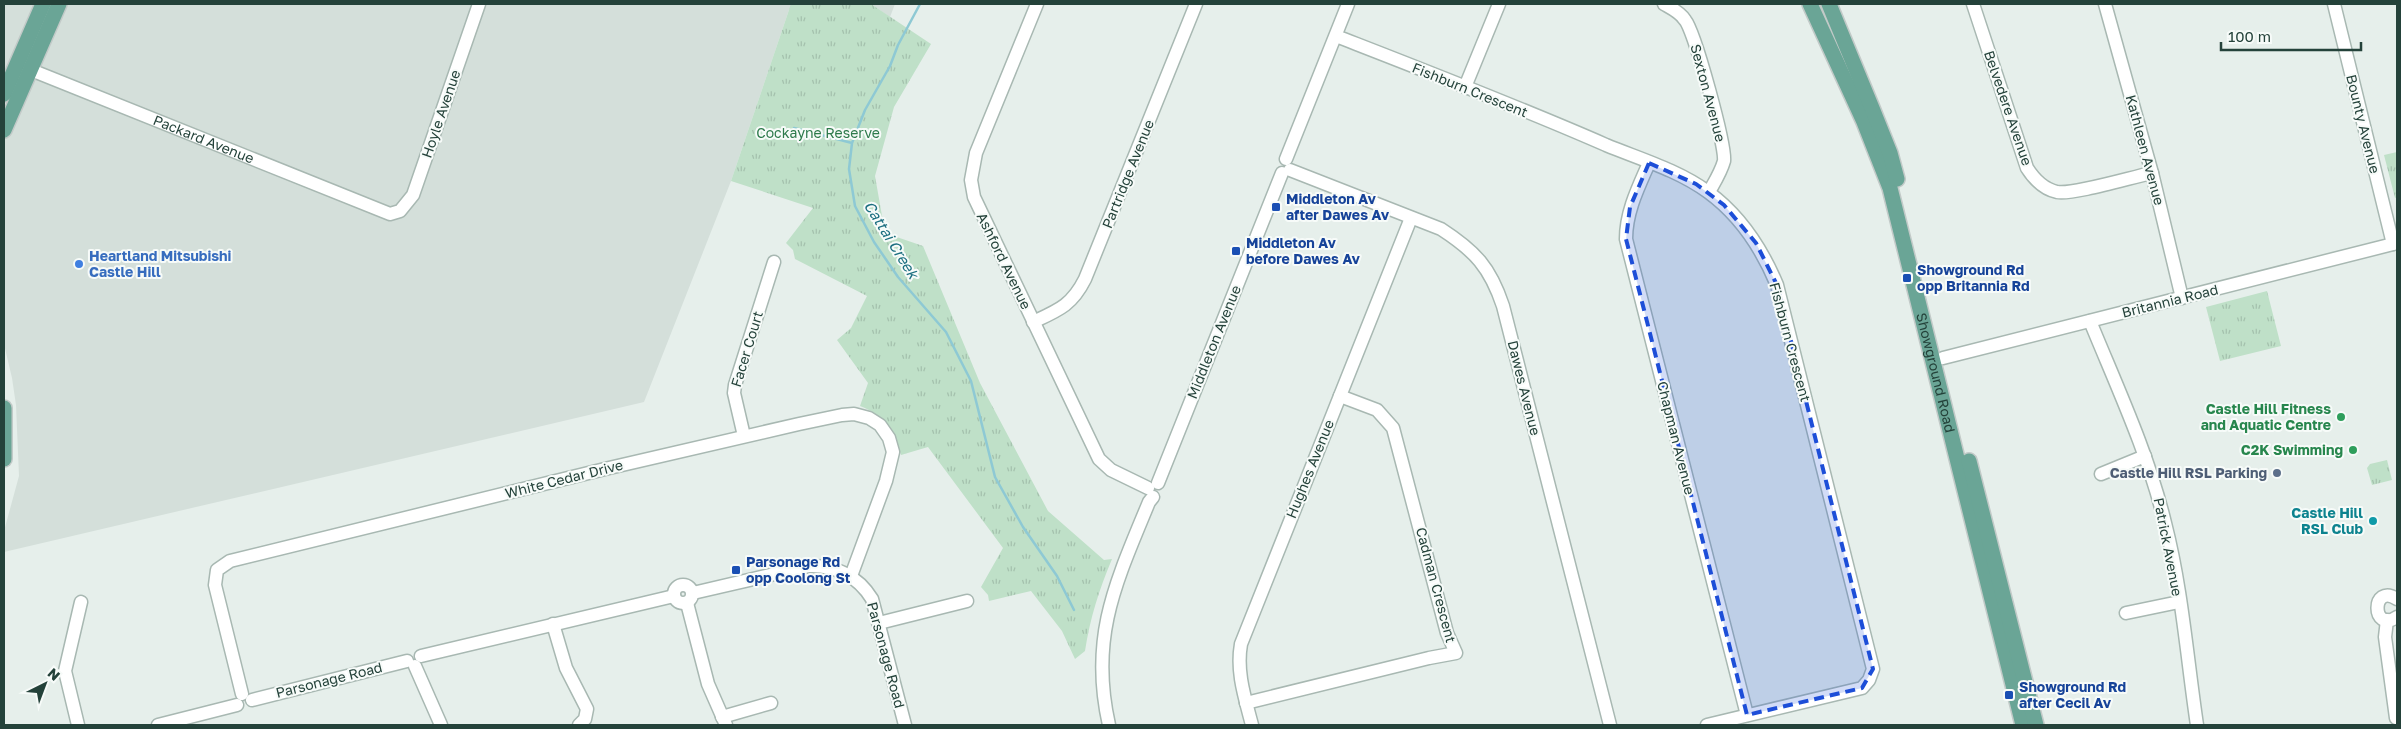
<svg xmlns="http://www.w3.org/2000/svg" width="2401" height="729" viewBox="0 0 2401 729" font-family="'Golos Text',sans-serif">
<defs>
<pattern id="park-tufts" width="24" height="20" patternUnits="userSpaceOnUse" patternTransform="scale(1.25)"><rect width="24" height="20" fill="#bfe0c8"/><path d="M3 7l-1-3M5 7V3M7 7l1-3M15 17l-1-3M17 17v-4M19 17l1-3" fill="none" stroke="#a4c1ad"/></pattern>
</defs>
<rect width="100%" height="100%" fill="#e6efeb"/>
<path fill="#d4dfda" d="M4,4H791L731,181L644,402L4,552V531L19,476L16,405L12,378L4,344Z
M871,4H895L890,17Z"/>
<path fill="url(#park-tufts)" d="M791,4H871L931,44L894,107L875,176L885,233L923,246L980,383L1048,511L1104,560L1112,559C1099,590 1090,618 1085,651L1075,659L1062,631L1031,591L989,601L988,595L981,587L1003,548L928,447L901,455C894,431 884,415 860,406L868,383L837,340L851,328L867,296L795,259L793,250L786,243L813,208L731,181Z
M2397,152V197L2395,198L2384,155Z
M2267,291L2281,346L2220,361L2206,307Z
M2387,460L2392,480L2372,485L2367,468L2370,464Z"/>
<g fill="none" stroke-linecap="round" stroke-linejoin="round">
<path stroke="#8ec9d4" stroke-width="2.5" d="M920,4L898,45L890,66L865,110L852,143L849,169L855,206L874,242L898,277L946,332L971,381L995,477L1023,527L1057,576L1074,610
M794,128L852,143"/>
<defs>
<g id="minor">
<path d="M1037,4L976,153L971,180L974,197L1099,459L1111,470L1148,488"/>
<path d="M1664,4C1671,8 1680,12 1685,20C1695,32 1726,146 1724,161C1721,172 1714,183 1709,192"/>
<path d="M1973,4L2027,168C2034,179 2043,189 2057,192C2073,195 2132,177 2152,173"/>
<path d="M2105,4L2152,173L2182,298"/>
<path d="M2334,4L2393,244"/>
<path d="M1336,36C1426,71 1517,106 1606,145C1640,159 1678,170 1708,192C1741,216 1762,249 1777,285L1873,669L1869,680L1862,688L1707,725"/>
<path id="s1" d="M31,70L390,214L400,211L413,195L479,4"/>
<path d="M1465,87L1499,4"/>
<path d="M1286,159L1348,4"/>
<path d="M1649,163C1638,188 1626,212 1626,239L1747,715"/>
<path d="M1290,170L1441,229C1475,251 1490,267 1503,306L1610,725"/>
<path d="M2090,321C2117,387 2148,453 2165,523C2182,589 2187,658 2197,725"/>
<path d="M1033,322C1059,310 1072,305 1085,279L1196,4"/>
<path d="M1943,358L2397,243"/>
<path d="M744,436L734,393L735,385L774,262"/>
<path d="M2101,474L2145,456"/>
<path d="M1158,483L1282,173"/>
<circle cx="683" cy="594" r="9"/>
<path d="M693,593L809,566C835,565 858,576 872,599L905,725"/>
<path d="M2397,599C2371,582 2371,634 2397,617"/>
<path d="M687,603L708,684L726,725"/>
<path d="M2126,613L2179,602"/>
<path d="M2387,620L2385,637L2396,718"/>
<path d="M879,623L967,601"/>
<path d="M553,624L566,668L587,709L585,719L579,725"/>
<path d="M421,656L674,596"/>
<path d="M415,666L441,725"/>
<path d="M242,694L215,585L217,570L230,561L609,468L799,424L842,415L854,414L869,418L880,425L889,438L893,452L886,481L851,576"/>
<path d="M252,700L407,661"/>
<path d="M1246,703L1429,658L1456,653L1447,633L1393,428L1377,410L1340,396"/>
<path d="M722,717L771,703"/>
<path d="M78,725L65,671L81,602"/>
<path d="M158,725L237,705"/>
<path d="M1109,725C1089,637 1116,582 1149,502L1153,497"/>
<path d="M1252,725C1245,698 1236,672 1241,644L1411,218"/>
</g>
<g id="major">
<path id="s2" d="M1810,4L1864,122L1890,188L2023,725"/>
<path d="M1829,4L1872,108L1890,153L1897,179"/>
<path d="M4,94L43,4"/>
<path d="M4,130L59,4"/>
<path d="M4,408V459"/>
<path d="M1969,461L2036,725"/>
</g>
</defs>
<use href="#minor" stroke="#a8b8b2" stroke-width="15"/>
<use href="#major" stroke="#c2cac8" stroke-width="18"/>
<use href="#minor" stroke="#fff" stroke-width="12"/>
<use href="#major" stroke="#6aa596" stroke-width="15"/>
</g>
<path fill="#1d4ed8" fill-opacity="0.2" stroke="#1d4ed8" stroke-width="4" stroke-dasharray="10 6" stroke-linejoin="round" d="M1649,163L1696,184L1724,205L1756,243L1777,285L1873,669L1862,688L1747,715L1626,239L1630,207Z"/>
<g fill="#1a4fb4" stroke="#f7fbf9" stroke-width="2">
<rect x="1271" y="202" width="10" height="10" rx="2.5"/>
<rect x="1231" y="246" width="10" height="10" rx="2.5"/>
<rect x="1902" y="273" width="10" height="10" rx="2.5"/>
<rect x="731" y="565" width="10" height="10" rx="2.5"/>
<rect x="2004" y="690" width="10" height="10" rx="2.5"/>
</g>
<circle fill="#3f7fe0" stroke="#f7fbf9" stroke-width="2" cx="79" cy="264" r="5"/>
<g fill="#2e9e5b" stroke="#f7fbf9" stroke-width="2">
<circle cx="2341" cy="417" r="5"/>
<circle cx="2353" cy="450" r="5"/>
</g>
<circle fill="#5c6f8a" stroke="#f7fbf9" stroke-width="2" cx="2277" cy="473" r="5"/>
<circle fill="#0f9aa8" stroke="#f7fbf9" stroke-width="2" cx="2373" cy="521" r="5"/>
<g text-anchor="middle" stroke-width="4" stroke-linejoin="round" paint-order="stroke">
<g font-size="14" fill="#24423a" stroke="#f7fbf9">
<text transform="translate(1470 90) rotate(22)" y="5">Fishburn Crescent</text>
<text transform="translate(1708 93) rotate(75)" y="5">Sexton Avenue</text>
<text transform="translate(2008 108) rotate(71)" y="5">Belvedere Avenue</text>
<text transform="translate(441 114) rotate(-71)" y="5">Hoyle Avenue</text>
<text transform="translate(2363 124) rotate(76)" y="5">Bounty Avenue</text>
<text dy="5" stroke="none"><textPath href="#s1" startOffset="186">Packard Avenue</textPath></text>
<text transform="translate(2145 150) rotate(75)" y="5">Kathleen Avenue</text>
<text transform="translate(1128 174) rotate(-68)" y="5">Partridge Avenue</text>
<text transform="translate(1004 261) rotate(64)" y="5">Ashford Avenue</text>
<text transform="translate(2170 301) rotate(-14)" y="5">Britannia Road</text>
<text transform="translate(1214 342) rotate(-68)" y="5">Middleton Avenue</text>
<text transform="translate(1790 342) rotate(75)" y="5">Fishburn Crescent</text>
<text transform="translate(747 349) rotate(-73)" y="5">Facer Court</text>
<text dy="5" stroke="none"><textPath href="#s2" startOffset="391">Showground Road</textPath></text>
<text transform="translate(1524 388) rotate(76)" y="5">Dawes Avenue</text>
<text transform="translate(1676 438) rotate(76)" y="5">Chapman Avenue</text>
<text transform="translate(1310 469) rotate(-68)" y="5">Hughes Avenue</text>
<text transform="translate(564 479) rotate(-14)" y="5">White Cedar Drive</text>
<text transform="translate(2168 547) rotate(79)" y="5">Patrick Avenue</text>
<text transform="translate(1436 585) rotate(75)" y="5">Cadman Crescent</text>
<text transform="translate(886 655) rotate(75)" y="5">Parsonage Road</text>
<text transform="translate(329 680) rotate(-14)" y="5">Parsonage Road</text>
</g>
<g font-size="14" fill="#2d7a4b" stroke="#f7fbf9">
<text x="818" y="138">Cockayne Reserve</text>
</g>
<g font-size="14" font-weight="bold" fill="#164399" stroke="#f7fbf9" text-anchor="start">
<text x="1286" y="204">Middleton Av<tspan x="1286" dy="16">after Dawes Av</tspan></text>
<text x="1246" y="248">Middleton Av<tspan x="1246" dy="16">before Dawes Av</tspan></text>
<text x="1917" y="275">Showground Rd<tspan x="1917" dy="16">opp Britannia Rd</tspan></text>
<text x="746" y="567">Parsonage Rd<tspan x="746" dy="16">opp Coolong St</tspan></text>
<text x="2019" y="692">Showground Rd<tspan x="2019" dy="16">after Cecil Av</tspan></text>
</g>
<g font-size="14" font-weight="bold" fill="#366cbe" stroke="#f7fbf9" text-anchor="start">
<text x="89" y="261">Heartland Mitsubishi<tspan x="89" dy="16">Castle Hill</tspan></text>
</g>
<g font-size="14" font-weight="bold" fill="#27864d" stroke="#f7fbf9" text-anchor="end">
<text x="2331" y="414">Castle Hill Fitness<tspan x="2331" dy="16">and Aquatic Centre</tspan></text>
<text x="2343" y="455">C2K Swimming</text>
</g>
<g font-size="14" font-weight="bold" fill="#4e5e75" stroke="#f7fbf9" text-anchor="end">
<text x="2267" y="478">Castle Hill RSL Parking</text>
</g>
<g font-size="14" font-weight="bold" fill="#0d838f" stroke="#f7fbf9" text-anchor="end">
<text x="2363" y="518">Castle Hill<tspan x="2363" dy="16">RSL Club</tspan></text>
</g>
<g font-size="15" font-style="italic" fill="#1c6f80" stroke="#f7fbf9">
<text transform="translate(891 240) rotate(58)" y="5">Cattai Creek</text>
</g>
</g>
<rect width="2401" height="729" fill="none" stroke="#24423a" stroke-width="10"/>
<g transform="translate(45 684) rotate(42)" stroke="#f7fbf9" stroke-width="4" paint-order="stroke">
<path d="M0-4L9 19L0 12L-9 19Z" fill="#24423a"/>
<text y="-8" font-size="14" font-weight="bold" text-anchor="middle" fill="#24423a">N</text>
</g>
<path d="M2221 42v8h140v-8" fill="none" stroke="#24423a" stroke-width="2.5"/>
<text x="2228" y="42" font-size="15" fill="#24423a" stroke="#f7fbf9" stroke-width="4" paint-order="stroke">100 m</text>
</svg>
